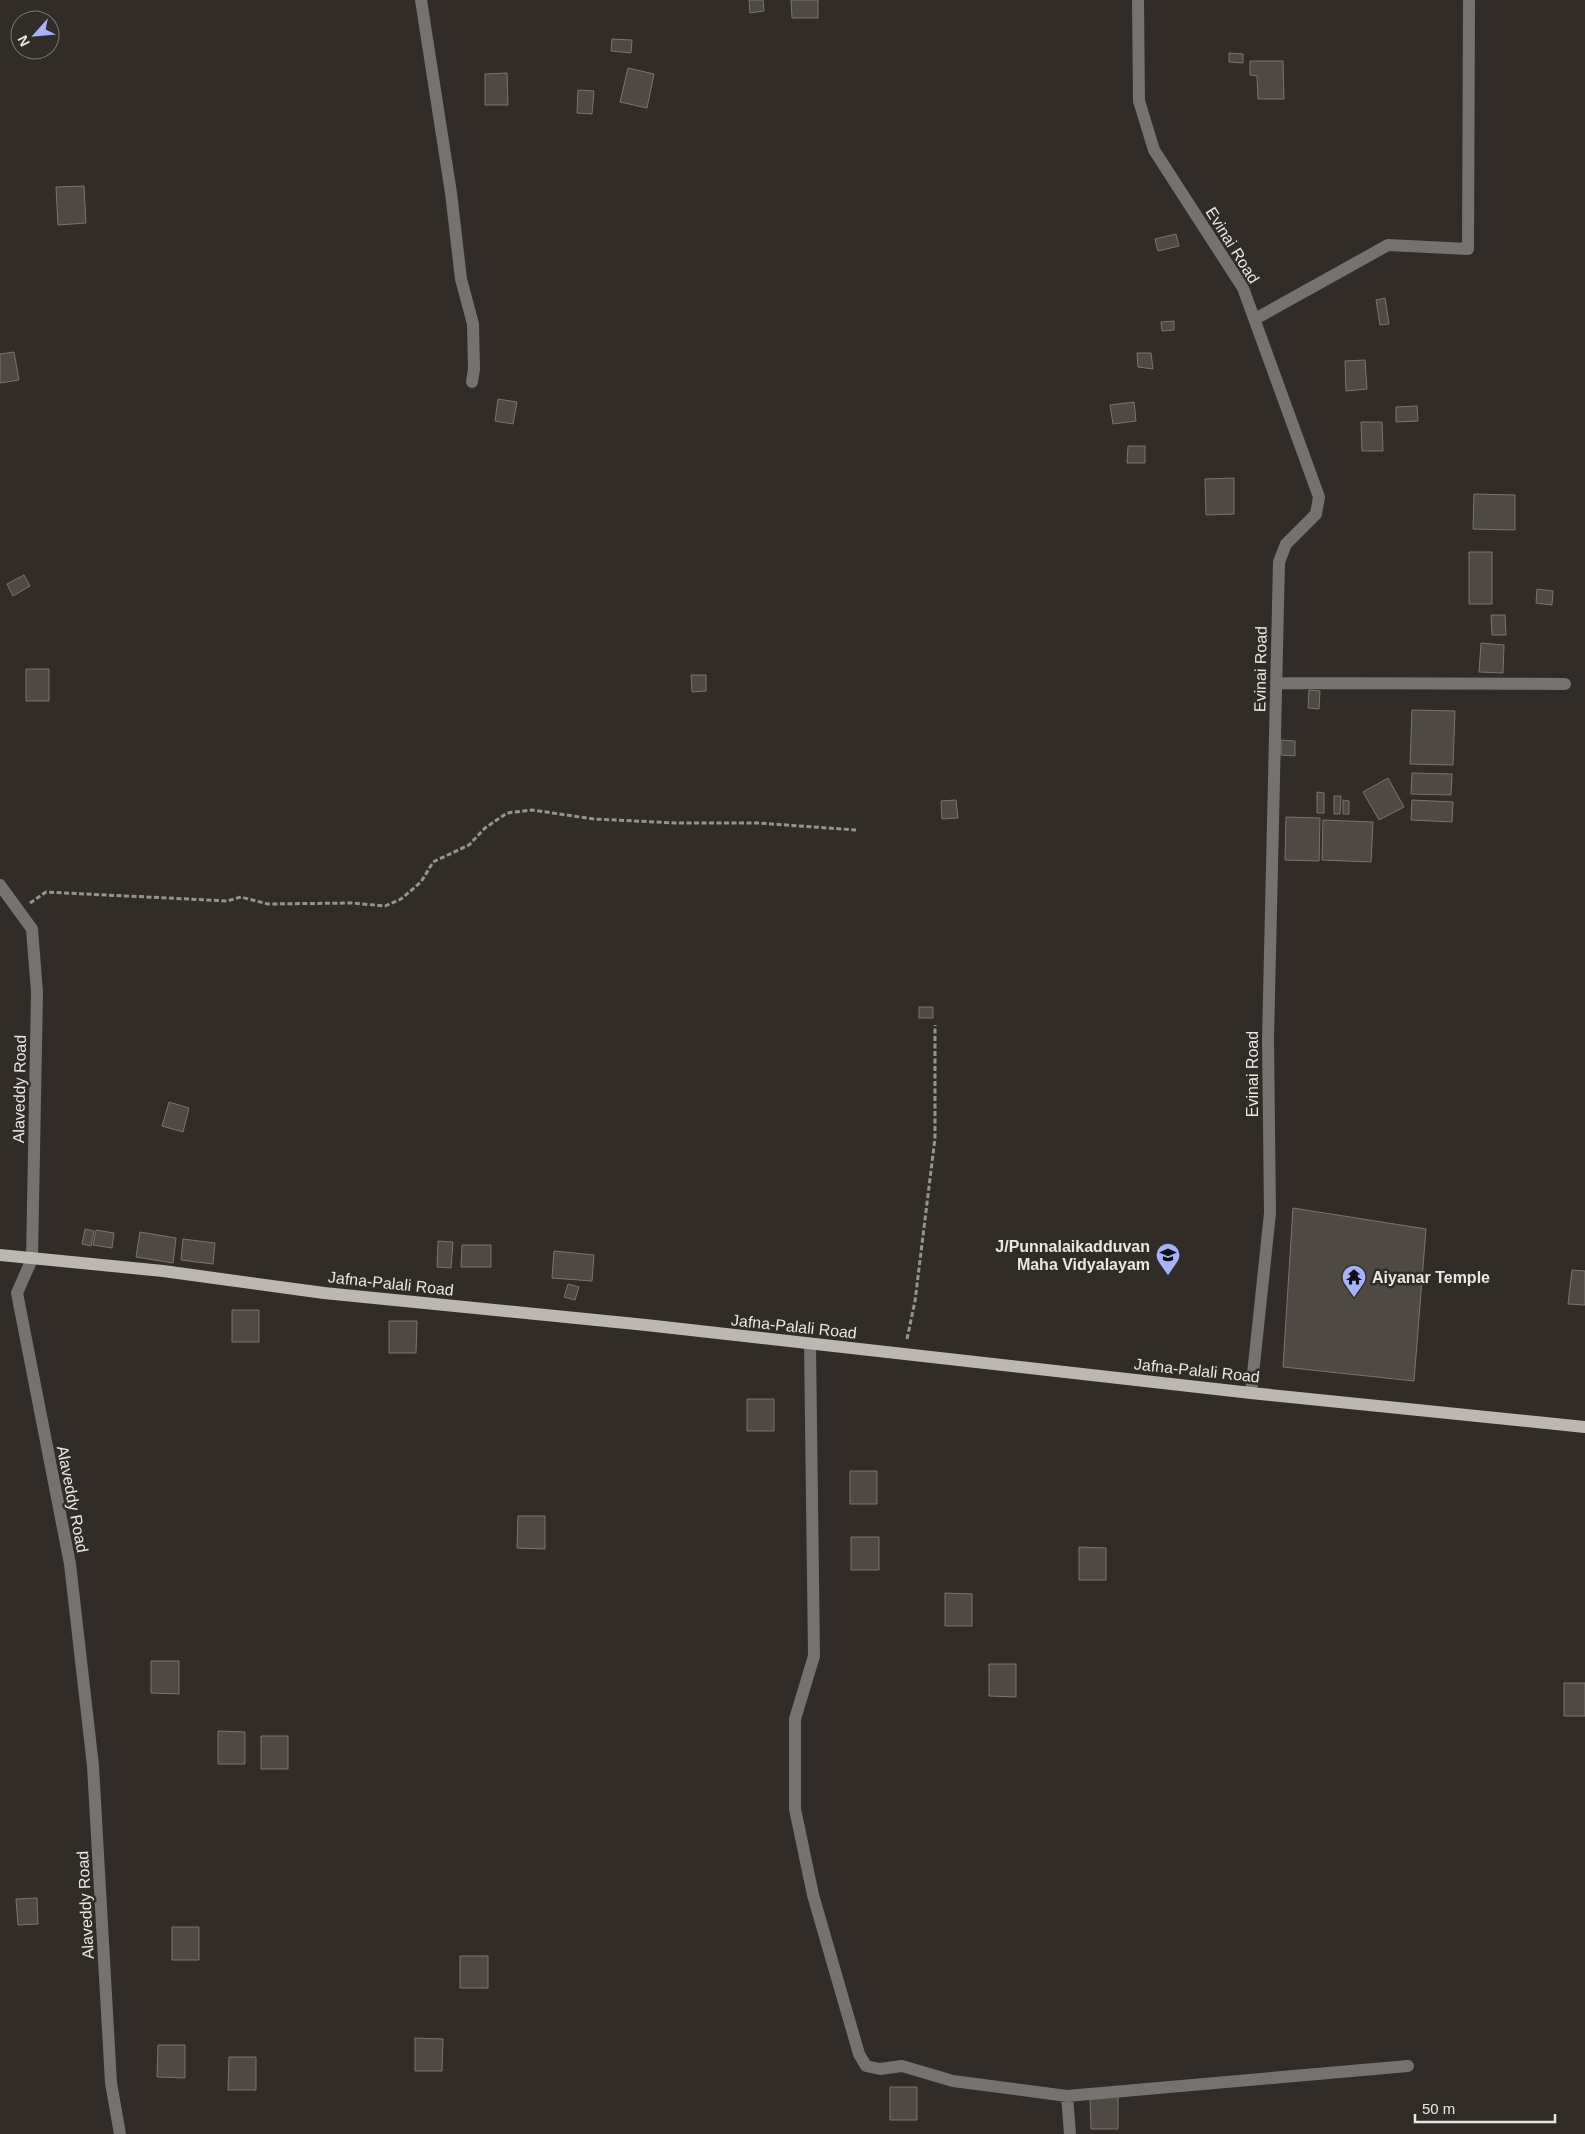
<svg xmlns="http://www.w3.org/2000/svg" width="1585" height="2134" viewBox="0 0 1585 2134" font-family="Helvetica,sans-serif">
<rect width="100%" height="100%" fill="#312c27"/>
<path fill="#4f4944" stroke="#7a746e" d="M749,0H763L764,11L750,13Z
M791,0H818V18H792Z
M612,39L632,40L631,53L611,51Z
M1229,53L1243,54V63L1229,62Z
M1250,61H1283L1284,99H1258L1257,76L1250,75Z
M628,68L654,74L647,108L620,102Z
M507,73L508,105H485V74Z
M578,90L594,91L592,114L577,113Z
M84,186L86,223L58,225L56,187Z
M1176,234L1179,246L1158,251L1155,239Z
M1385,298L1389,324L1380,325L1376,300Z
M1174,321V330L1162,331L1161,322Z
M14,352L19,380L0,383V354Z
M1137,353H1151L1153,369L1138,367Z
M1365,360L1367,389L1346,391L1345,361Z
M498,399L517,402L513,424L495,421Z
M1134,402L1136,421L1113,424L1110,405Z
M1417,406L1418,421L1396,422V407Z
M1361,422H1382L1383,451H1362Z
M1128,446H1145V463H1127Z
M1234,478V514L1206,515L1205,479Z
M1474,494L1515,495V530L1473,529Z
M1469,552H1492V604H1469Z
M24,575L30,586L13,596L7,584Z
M1537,589L1553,591L1552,605L1536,603Z
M1491,615H1505L1506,635H1492Z
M1481,643L1504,645L1503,673L1479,672Z
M26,669H49V701H26Z
M691,675H706V691L692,692Z
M1309,690L1320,691L1319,709L1308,708Z
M1412,710L1455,711L1453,765L1410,764Z
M1281,740L1295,741V756L1281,755Z
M1412,773L1452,774L1451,795L1411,794Z
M1388,778L1404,807L1379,820L1363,792Z
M1317,792L1324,793V813H1317Z
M1334,796H1341L1340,814H1334Z
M956,800L958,818L942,819L941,801Z
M1343,800L1349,801V814H1343Z
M1412,800L1453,802L1452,822L1411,820Z
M1286,817L1320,818L1319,861L1285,860Z
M1323,820L1373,822L1371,862L1322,860Z
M919,1007H933V1018H919Z
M169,1102L189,1108L183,1132L162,1126Z
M1293,1208L1426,1229L1414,1381L1283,1367Z
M85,1229L94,1231L91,1246L82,1244Z
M96,1230L114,1233L112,1248L93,1245Z
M140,1232L176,1238L173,1263L136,1257Z
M183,1239L215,1243L213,1264L181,1260Z
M438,1241L453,1242L451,1268L437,1267Z
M462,1245H491V1267H461Z
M554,1251L594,1255L592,1281L552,1278Z
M1572,1270L1585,1271V1305L1568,1304Z
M568,1284L579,1287L575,1300L564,1297Z
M232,1310H259V1342H232Z
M389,1321H417L416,1353H389Z
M747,1399H774V1431H747Z
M850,1471H877V1504H850Z
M518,1516H545V1549L517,1548Z
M851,1537H879V1570H851Z
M1079,1547L1106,1548V1580H1079Z
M945,1593L972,1594V1626H945Z
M151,1661H179V1694L151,1693Z
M989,1664H1016V1697L989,1696Z
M1564,1683H1585V1716H1564Z
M218,1731L245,1732V1764H218Z
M261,1736H288V1769H261Z
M37,1898L38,1924L18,1925L16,1899Z
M172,1927H199V1960H172Z
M460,1956H488V1988H460Z
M415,2038L443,2039L442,2071H415Z
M158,2045H185V2078L157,2077Z
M229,2057H256V2090H228Z
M890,2087H917V2120H890Z
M1090,2097H1118V2129H1091Z"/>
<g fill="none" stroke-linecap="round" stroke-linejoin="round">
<path stroke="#96928d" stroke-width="3" stroke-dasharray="5 2.5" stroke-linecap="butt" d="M30,903L46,892L227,901L241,897L268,904L352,903L385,906L401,899L421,882L433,862L469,845L485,828L507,813L532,810L594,819L675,823H758L856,830
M907,1339L915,1301L935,1138V1025"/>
<path stroke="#757270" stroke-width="12" d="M421,0L451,193L461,279L473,324L474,369L472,382
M1138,0L1139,101L1154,150L1243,288L1319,497L1316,514L1286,544L1279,562L1268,1039L1270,1213L1251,1393
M1255,319L1388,245L1468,249L1469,0
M1276,683L1565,684
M0,885L32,929L37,992L32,1259L17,1293L70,1564L93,1766L111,2083L120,2134
M810,1344L814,1656L795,1719V1809L813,1895L859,2054L866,2066L880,2069L902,2066L953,2081L1067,2096L1408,2066
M1067,2096L1070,2134"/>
<path stroke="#bdb7b2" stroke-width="12" d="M0,1255L163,1271L324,1293L646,1325L1251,1393L1585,1427"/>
</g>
<defs>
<symbol id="school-pin" viewBox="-11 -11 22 30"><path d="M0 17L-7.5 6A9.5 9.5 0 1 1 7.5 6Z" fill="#a7b1fc" stroke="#312c27"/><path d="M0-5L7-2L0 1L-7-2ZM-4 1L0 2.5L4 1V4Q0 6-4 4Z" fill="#111"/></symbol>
<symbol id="temple-pin" viewBox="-11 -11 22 30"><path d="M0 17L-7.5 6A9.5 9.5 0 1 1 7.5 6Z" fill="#a7b1fc" stroke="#312c27"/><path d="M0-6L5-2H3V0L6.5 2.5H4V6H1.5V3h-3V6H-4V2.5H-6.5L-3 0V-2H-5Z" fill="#111"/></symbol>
</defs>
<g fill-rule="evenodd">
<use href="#school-pin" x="1154" y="1241" width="28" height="38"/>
<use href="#temple-pin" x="1340" y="1263" width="28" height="38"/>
</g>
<g text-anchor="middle" stroke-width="5" stroke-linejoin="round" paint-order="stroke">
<g font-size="16" fill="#eae7e3" stroke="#312c27">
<text transform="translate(1233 245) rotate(58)" y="6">Evinai Road</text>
<text transform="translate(1260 669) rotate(-89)" y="6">Evinai Road</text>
<text transform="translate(1252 1074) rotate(-90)" y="6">Evinai Road</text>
<text transform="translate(19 1089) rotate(-89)" y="6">Alaveddy Road</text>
<text transform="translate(391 1283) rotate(6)" y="6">Jafna-Palali Road</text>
<text transform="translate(794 1326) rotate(6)" y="6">Jafna-Palali Road</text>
<text transform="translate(1197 1370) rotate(6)" y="6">Jafna-Palali Road</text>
<text transform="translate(73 1499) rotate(79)" y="6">Alaveddy Road</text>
<text transform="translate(85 1905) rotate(-93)" y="6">Alaveddy Road</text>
</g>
<g font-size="16" font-weight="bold" fill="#eae7e3" stroke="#312c27" text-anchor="end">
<text x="1150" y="1252">J/Punnalaikadduvan<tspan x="1150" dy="18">Maha Vidyalayam</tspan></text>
<text x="1372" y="1283" text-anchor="start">Aiyanar Temple</text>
</g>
</g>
<g transform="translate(35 35) rotate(243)"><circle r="24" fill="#312c27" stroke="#7b7772"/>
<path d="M0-4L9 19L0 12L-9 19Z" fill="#a7b1fc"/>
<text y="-8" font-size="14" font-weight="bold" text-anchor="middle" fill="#eae7e3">N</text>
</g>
<path d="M1415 2114v8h140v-8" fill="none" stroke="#eae7e3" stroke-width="2.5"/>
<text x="1422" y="2114" font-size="15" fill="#eae7e3" stroke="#312c27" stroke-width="4" paint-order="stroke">50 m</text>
</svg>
